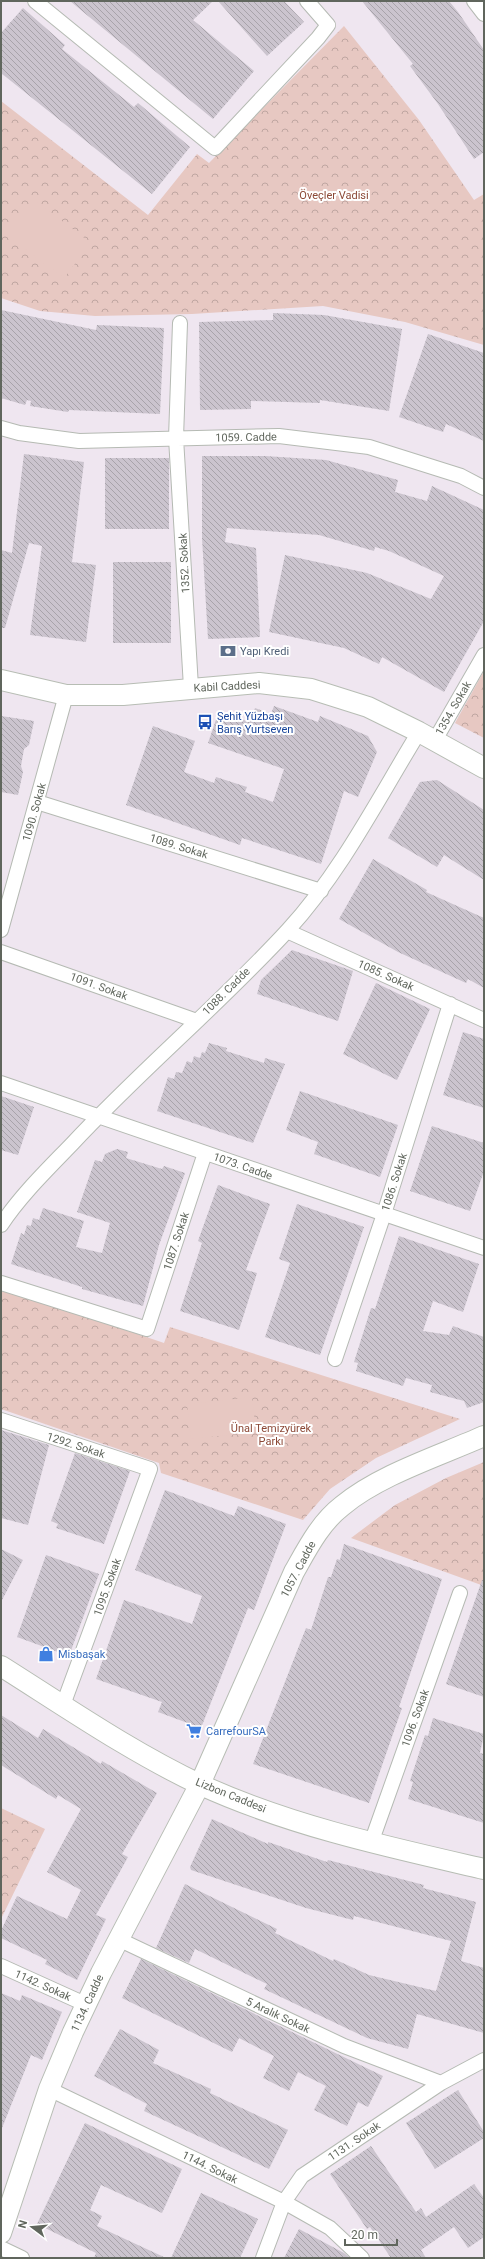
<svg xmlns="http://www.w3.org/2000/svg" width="485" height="2259" viewBox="0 0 485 2259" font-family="Roboto,sans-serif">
<defs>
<pattern id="park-crowns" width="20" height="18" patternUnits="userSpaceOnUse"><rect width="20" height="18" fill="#e7c8c2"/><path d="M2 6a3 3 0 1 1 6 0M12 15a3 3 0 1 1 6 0" fill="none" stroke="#bfa6a1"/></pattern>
<pattern id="building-back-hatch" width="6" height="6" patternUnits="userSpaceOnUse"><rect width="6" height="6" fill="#cbc4ce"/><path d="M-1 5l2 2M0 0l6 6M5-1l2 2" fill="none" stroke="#a8a3aa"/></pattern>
</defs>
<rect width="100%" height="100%" fill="#efe6f0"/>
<path fill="url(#park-crowns)" d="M344,26L419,120L474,200L484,194V345L405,322L323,306L192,314L95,316L40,311L1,298V101L148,215L197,154L209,163Z
M484,671V738L455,723Z
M5,1289L164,1343L170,1327L460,1419L376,1458L330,1489L303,1520L161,1473L159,1463L1,1409V1293Z
M484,1462V1586L351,1538L395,1505L446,1478Z
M1,1808L45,1829L1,1919Z"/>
<path fill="#e7c8c2" d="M33,199L91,243L64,278L6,235Z
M252,1397L256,1432L191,1439L187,1404Z"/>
<path fill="url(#building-back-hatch)" d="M70,1H213L193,20L254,71L213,119Z
M218,1H284L304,22L267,56Z
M362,1H449L458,12L484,50V152L474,159L438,104L410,66L413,64Z
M23,8L65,45L62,49L134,107L138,103L190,147L152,194L1,73V33Z
M1,310L96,330L97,325L164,328L160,414L69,410L68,412L30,406L31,401L27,400L25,405L1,398Z
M273,313L324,315L402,329L389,411L320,400V403L251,401V409L200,410L199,322L273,320Z
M428,334L484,353V441L446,424L443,432L399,417Z
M24,454L84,462L72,562L96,565L86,642L30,635L42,546L29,543L5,628H1V550L12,553Z
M202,456H265L326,460L398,480L395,492L427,501L432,486L484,510V621L444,692L382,657L379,664L344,648L269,632L285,555L367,573L431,599L444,576L389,551L375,547L374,551L319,535L227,528L225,542L256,548L260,637L208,639L202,538Z
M105,458H169V529H105Z
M113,562H171V643H113Z
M274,706L318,722L320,716L368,736L377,752L358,797L344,791L321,864L242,838L240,845L126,805L153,726L195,741L184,772L214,783L216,777L247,787L245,792L273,802L284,769L208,743L219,711L250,722L255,708L271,714Z
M1,716L34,721L29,745L24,749L21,766L23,772L18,795L1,792Z
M437,780L484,810V880L444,855L437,867L388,838L420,782Z
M373,859L427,890L426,892L484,918V988L468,979L466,983L398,952L339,919Z
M292,950L353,971L338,1021L257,994L261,980Z
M376,983L430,1009L397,1080L343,1054Z
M463,1032L484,1039V1108L443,1095Z
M209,1043L227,1048L226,1051L264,1063L265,1058L285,1064L253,1143L157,1111L168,1077L174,1079L176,1072L182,1073L187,1061L192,1063L194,1056L200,1058L202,1052L205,1053Z
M300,1091L398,1125L380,1177L314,1154L318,1142L286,1130Z
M1,1096L34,1107L18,1155L1,1150Z
M432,1126L484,1143V1171L470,1211L410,1191Z
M117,1149L128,1152L126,1158L162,1169L164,1166L185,1173L159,1245L143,1306L82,1289V1287L11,1264L21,1233L24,1235L27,1225L31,1226L33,1218L39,1220L43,1208L84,1221L76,1247L102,1253L110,1223L77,1212L95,1160L102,1162L105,1154Z
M218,1185L270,1204L246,1270L257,1273L239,1330L180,1311L202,1243L198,1241Z
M297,1204L364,1227L320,1355L265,1337L290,1263L279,1259Z
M399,1236L479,1264L463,1312L433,1301L423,1331L449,1335L453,1326L484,1337V1402L467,1408L464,1401L430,1392L432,1385L406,1378L403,1386L356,1371L358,1363L354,1362L371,1308L375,1309Z
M1,1430L49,1445L28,1525L1,1518Z
M75,1453L130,1471L104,1544L56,1528L58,1524L51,1521Z
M165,1490L234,1516L238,1506L286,1524L254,1610L248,1608L201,1728L158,1712L162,1702L96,1679L124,1600L192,1624L202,1596L135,1570Z
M344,1544L442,1579L399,1707L402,1708L369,1803L253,1764L306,1628L311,1630L328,1577H331L337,1559L340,1560Z
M1,1549L23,1560L1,1602Z
M46,1555L99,1574L69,1656L17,1637Z
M482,1580H484V1697L446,1684Z
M1,1715L38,1738L43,1729L101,1764L102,1761L157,1793L122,1854L128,1857L96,1915L106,1919L77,1980L45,1964L47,1960L1,1938V1931L17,1896L67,1919L81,1890L47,1872L81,1809L58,1795L56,1799L1,1765Z
M433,1718L484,1734L480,1753L484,1754V1823L408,1799L413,1782L410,1781L425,1735L428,1736Z
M212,1819L268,1844V1842L327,1862L328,1860L424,1885L423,1888L476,1902L461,1961L484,1968V2033L417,2014L408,2049L367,2038L264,1989L267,1984L195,1949L189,1963L156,1948L185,1884L277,1929L275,1933L333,1961L334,1959L369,1975L436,1991L451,1941L354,1916L353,1920L306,1908L191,1870L190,1867Z
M141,1959L383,2076L368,2107L358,2102L347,2126L314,2110L326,2086L298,2072L289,2091L263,2078L274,2056L239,2038L232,2052L122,1998Z
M1,1993L20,2001L22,1995L62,2012L42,2060L31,2055L2,2128Z
M120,2029L159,2050L153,2063L211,2089L210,2093L288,2130L269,2169L144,2111L147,2104L94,2076Z
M458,2090L484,2132V2138L435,2169L406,2123Z
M85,2123L182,2169L162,2213L101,2185L90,2210L102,2216L97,2226L166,2258H94L96,2253L37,2224Z
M371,2146L416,2212L421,2208L426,2217L474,2184L484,2198V2237L468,2248L454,2227L421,2250L426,2258H391L370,2227L367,2229L330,2174Z
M201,2193L258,2219L240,2258H171Z
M299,2229L344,2253L350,2258H284Z"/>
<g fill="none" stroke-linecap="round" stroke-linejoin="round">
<defs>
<path id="street" d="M35,1L215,148L318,38L328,25L307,1
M474,1L484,14
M180,323L176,438L191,687
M1,428L19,433L79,441L279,436L369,447L461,476L484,488
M435,740L484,655
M37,802L321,891
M1,930L66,695
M287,931L484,1020
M1,952L197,1021
M1,1083L484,1248
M1,1225C21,1195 47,1170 72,1144C141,1070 219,1005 288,930C341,872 378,799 419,732
M1,1283L147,1329L205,1153
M335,1359L384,1214L450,1004
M1,1420L150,1469L63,1705
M371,1843L460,1593
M118,1939L344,2046L441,2083
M1,1966L85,2004
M49,2089L284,2202L330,2228L362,2258
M1,2248L22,2258
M263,2258L284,2202L302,2176L441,2083L484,2060"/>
<path id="secondary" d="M1,680L66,695H123L259,683L311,689L368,707L419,732L484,768
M1,1666C66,1707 131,1752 201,1785C291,1826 388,1847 484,1869
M1,2233L49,2089L73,2032L101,1973L200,1784L294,1572C307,1549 320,1523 342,1506C379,1475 439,1456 484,1436"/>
</defs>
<use href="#street" stroke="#b5bab3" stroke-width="16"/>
<use href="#secondary" stroke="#b7bdb4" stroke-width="22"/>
<use href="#street" stroke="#fff" stroke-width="14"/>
<use href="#secondary" stroke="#fff" stroke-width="20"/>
</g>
<defs>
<symbol id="bank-bare" viewBox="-9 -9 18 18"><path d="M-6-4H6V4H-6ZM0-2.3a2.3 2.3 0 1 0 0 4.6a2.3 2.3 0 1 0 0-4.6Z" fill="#5c6f8a" stroke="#fff" stroke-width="2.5" paint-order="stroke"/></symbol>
<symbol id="bus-bare" viewBox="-9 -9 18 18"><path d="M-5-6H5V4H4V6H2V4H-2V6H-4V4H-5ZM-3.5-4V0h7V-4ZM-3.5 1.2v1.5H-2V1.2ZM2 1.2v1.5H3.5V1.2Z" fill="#1a4fb4" stroke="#fff" stroke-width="2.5" paint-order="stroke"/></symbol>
<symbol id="shop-bare" viewBox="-9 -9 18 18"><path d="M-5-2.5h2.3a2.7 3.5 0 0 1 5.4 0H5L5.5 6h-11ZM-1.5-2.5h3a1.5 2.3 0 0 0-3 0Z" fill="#3f7fe0" stroke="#fff" stroke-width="2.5" paint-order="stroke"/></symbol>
<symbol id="supermarket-bare" viewBox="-9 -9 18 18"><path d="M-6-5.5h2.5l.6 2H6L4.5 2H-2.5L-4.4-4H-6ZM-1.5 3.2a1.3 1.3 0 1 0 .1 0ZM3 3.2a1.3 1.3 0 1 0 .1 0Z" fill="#3f7fe0" stroke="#fff" stroke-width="2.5" paint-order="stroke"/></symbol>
</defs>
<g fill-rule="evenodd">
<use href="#bank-bare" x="217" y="640" width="22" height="22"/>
<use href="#bus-bare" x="194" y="711" width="22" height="22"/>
<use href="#shop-bare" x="35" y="1643" width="22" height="22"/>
<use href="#supermarket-bare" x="183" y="1720" width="22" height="22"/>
</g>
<g text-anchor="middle" stroke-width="4" stroke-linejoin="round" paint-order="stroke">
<g font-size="11" fill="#8c4937" stroke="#fff">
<text x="334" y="199">Öveçler Vadisi</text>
<text x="271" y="1432">Ünal Temizyürek<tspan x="271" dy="13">Parkı</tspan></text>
</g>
<g font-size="11" fill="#60665d" stroke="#fff">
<text transform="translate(246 437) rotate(-1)" y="4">1059. Cadde</text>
<text transform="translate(184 563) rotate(-93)" y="4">1352. Sokak</text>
<text transform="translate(227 686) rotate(-3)" y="4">Kabil Caddesi</text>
<text transform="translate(453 708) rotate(-60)" y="4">1354. Sokak</text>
<text transform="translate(34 812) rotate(-74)" y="4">1090. Sokak</text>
<text transform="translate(179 846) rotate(17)" y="4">1089. Sokak</text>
<text transform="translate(386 975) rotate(24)" y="4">1085. Sokak</text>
<text transform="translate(99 986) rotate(20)" y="4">1091. Sokak</text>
<text transform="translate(226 991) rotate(-45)" y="4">1088. Cadde</text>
<text transform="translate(243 1166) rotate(19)" y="4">1073. Cadde</text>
<text transform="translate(394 1182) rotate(-72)" y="4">1086. Sokak</text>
<text transform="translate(176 1241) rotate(-72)" y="4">1087. Sokak</text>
<text transform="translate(76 1445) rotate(18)" y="4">1292. Sokak</text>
<text transform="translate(298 1569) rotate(-62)" y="4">1057. Cadde</text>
<text transform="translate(107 1587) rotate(-70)" y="4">1095. Sokak</text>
<text transform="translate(415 1718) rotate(-70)" y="4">1096. Sokak</text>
<text transform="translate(231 1795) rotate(22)" y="4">Lizbon Caddesi</text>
<text transform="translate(43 1985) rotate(24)" y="4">1142. Sokak</text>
<text transform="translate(87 2003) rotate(-65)" y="4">1134. Cadde</text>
<text transform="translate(278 2015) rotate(25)" y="4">5 Aralık Sokak</text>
<text transform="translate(354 2141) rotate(-34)" y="4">1131. Sokak</text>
<text transform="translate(210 2167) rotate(26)" y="4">1144. Sokak</text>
</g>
<g font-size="11" fill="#4e5e75" stroke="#fff" text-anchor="start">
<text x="240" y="655">Yapı Kredi</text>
</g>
<g font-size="11" fill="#164399" stroke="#fff" text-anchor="start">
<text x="217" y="720">Şehit Yüzbaşı<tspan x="217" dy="13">Barış Yurtseven</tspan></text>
</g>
<g font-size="11" fill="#366cbe" stroke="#fff" text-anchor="start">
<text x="58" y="1658">Misbaşak</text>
<text x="206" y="1735">CarrefourSA</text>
</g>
</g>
<rect width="485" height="2259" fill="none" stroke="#60665d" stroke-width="4"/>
<g transform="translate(32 2227) rotate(286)" stroke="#ffffff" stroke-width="3" paint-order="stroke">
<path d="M0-3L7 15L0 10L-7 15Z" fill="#60665d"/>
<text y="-6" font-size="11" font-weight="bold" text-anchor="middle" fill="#60665d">N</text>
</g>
<path d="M345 2239v6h52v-6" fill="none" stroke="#60665d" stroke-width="2"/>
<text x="351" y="2239" font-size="12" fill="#60665d" stroke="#ffffff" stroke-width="3" paint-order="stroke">20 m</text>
</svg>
